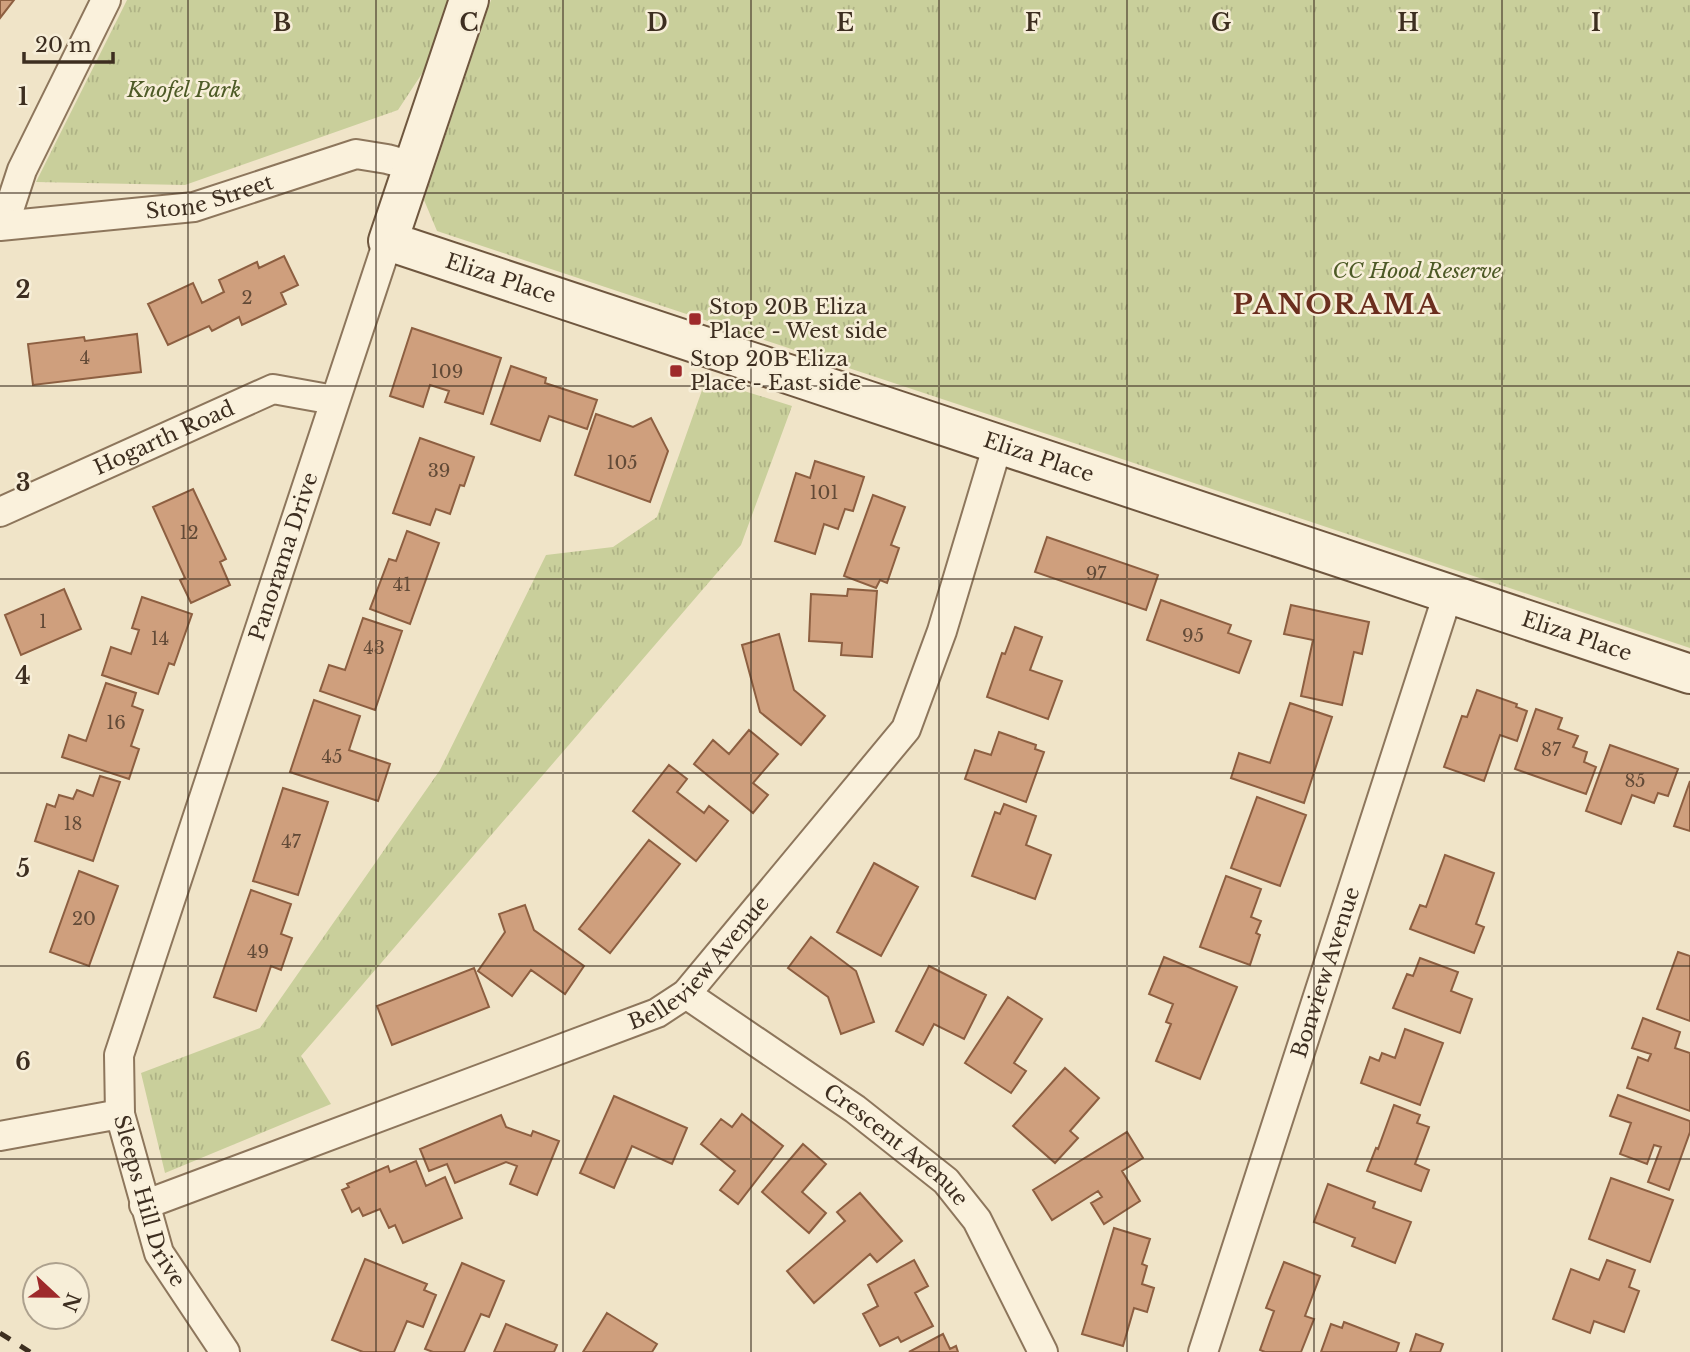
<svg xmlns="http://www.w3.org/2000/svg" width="1690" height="1352" viewBox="0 0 1690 1352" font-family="'Libre Baskerville',serif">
<defs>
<pattern id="park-tufts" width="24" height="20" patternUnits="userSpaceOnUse" patternTransform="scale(1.75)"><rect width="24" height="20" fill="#c9cf9b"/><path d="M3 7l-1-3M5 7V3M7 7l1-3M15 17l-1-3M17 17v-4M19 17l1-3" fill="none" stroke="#aeb285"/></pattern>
</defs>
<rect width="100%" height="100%" fill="#f0e4c8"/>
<path fill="url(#park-tufts)" d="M127,0H449L427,66L398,110L185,185L36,182Z
M491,0H1690V648L437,231L424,200Z
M706,379L792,406L741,545L301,1056L331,1104L165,1173L141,1073L260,1028L440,770L546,555L613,547L657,517Z"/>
<path fill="#cf9f7d" stroke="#8d5f41" stroke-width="2" d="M0,0H14L0,18Z
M284,256L298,285L281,293L286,304L242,325L239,317L212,331L209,326L168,345L148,304L193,283L202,303L224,292L219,280L257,262L259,268Z
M412,328L501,358L483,414L445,402L449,391L430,385L423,407L390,396Z
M137,334L141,372L33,385L28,344L84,337L85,341Z
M511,366L546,378L545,383L597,400L587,429L549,416L540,441L491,424Z
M596,414L633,427L651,418L668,451L650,502L575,475Z
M420,438L474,457L464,486L460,485L450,514L436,509L430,525L393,513Z
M815,461L864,477L853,511L845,509L838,529L824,524L815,554L775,541L796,473L810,478Z
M193,489L226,559L220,562L230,585L191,603L180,580L185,578L153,507Z
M873,495L905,507L891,545L899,548L887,583L880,580L876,588L844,576Z
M407,531L439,543L410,624L370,609L389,559L396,561Z
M1047,537L1158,575L1146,610L1035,572Z
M64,589L81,629L21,655L5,615Z
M848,589L877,591L872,657L841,655L842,643L809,641L811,594L847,596Z
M142,597L192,614L174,665L169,663L158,694L102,675L111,647L131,654L139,630L132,628Z
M1161,600L1231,625L1228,633L1251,641L1239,673L1147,640Z
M1291,605L1369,622L1362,654L1354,652L1342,705L1301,696L1313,640L1284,634Z
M363,618L402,631L375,710L320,691L329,665L345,670Z
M1015,627L1042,637L1030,670L1062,681L1048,719L987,697L1002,653L1005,654Z
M779,634L794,690L825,716L801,745L760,712L742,645Z
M106,683L136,693L132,706L143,710L131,746L139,749L129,779L62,757L69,735L86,741Z
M1477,690L1517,704L1516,707L1527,711L1517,741L1500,735L1484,781L1444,767L1462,716L1467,717Z
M314,700L360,716L349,750L390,764L378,801L290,772Z
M1290,703L1332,717L1304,803L1231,778L1239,753L1270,763Z
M1536,709L1562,718L1558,729L1578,736L1573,747L1587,752L1584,762L1596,767L1586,794L1515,769Z
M749,730L778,754L753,783L768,795L753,813L694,764L713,740L729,754Z
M999,732L1036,745L1035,749L1044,752L1026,802L965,779L975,750L991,755Z
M1610,745L1678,769L1668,796L1658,793L1654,803L1632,795L1621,824L1586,811Z
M669,765L687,779L677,792L704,813L709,806L728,821L696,861L633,811Z
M100,776L120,782L93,861L35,841L47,804L55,807L59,795L73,799L77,790L93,796Z
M1690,781V831L1674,826Z
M283,788L328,802L298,895L253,881Z
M1257,797L1306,815L1280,886L1231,868Z
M1004,804L1036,816L1026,845L1051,855L1035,899L972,876L995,812L1000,814Z
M649,840L680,864L610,953L579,929Z
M1445,855L1494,873L1476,924L1484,927L1474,953L1410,929L1420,905L1426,907Z
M874,863L918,887L881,956L837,932Z
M79,871L118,886L89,966L50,952Z
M1226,876L1261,889L1251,917L1261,921L1256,933L1260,935L1250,965L1200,947Z
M251,890L291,904L281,934L292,938L281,970L271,966L256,1011L214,997Z
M525,905L534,930L584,966L565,994L531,970L512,996L478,971L505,932L499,914Z
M811,937L856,971L874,1022L841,1034L828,997L788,968Z
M1678,952L1690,956V1021L1657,1009Z
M1164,957L1237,987L1200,1079L1156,1061L1171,1024L1166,1022L1173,1004L1149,994Z
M1420,958L1458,972L1451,991L1472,999L1460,1033L1393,1008L1407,974L1413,976Z
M929,966L986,995L964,1039L934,1024L923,1045L896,1031Z
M474,968L489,1007L392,1045L377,1006Z
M1008,997L1042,1019L1014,1063L1026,1071L1011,1093L965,1063Z
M1643,1018L1680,1032L1675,1048L1690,1053V1111L1627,1088L1638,1057L1648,1061L1651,1054L1632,1048Z
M1405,1029L1443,1043L1420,1105L1361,1083L1370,1057L1379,1061L1382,1053L1395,1058Z
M1065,1068L1099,1098L1070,1131L1078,1138L1055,1163L1013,1126Z
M1618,1095L1690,1121V1132L1669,1190L1648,1182L1661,1147L1654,1145L1647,1164L1620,1154L1631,1123L1610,1116Z
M614,1096L687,1128L672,1164L632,1146L614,1188L580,1173Z
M1394,1105L1420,1115L1417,1123L1429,1127L1415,1164L1429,1170L1421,1191L1367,1171L1376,1148L1378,1149Z
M742,1114L783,1146L738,1204L720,1190L735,1171L701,1144L721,1119L732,1127Z
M501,1115L506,1127L531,1136L533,1131L559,1141L537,1195L510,1184L517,1166L506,1162L455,1183L447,1164L429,1171L420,1149Z
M1127,1132L1143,1158L1122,1171L1140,1201L1104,1224L1091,1203L1102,1197L1098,1191L1052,1220L1033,1190Z
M803,1144L826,1164L802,1192L826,1213L809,1233L762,1192Z
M416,1161L426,1186L445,1177L462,1218L403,1243L395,1225L389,1228L380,1209L363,1216L359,1208L352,1212L342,1190L349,1187L347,1184L388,1166L390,1172Z
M1611,1178L1673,1200L1650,1262L1589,1239Z
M1328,1184L1375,1202L1373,1208L1411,1222L1395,1263L1352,1246L1355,1238L1314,1222Z
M860,1193L902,1241L877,1262L870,1254L814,1303L787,1271L845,1221L837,1212Z
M1114,1228L1150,1239L1142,1264L1147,1266L1142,1284L1154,1288L1147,1312L1134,1308L1123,1346L1082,1334Z
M365,1259L427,1284L424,1290L436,1295L423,1327L407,1321L394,1352H363L332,1340Z
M914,1260L928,1286L915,1293L933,1326L901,1342L898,1337L880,1346L863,1314L878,1306L868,1285Z
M1607,1260L1635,1270L1629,1287L1639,1291L1624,1332L1594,1321L1590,1333L1553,1319L1571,1269L1599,1280Z
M1284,1262L1320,1276L1305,1316L1314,1319L1301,1352H1265L1260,1350L1274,1311L1266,1308Z
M462,1263L504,1281L489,1317L481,1314L464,1352H433L425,1349Z
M607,1313L657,1344L652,1352H583Z
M1344,1322L1399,1343L1396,1352H1321L1331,1324L1342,1328Z
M506,1324L557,1345L554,1352H494Z
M943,1334L950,1349L956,1346L958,1352H909Z
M1416,1334L1443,1344L1440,1352H1410Z"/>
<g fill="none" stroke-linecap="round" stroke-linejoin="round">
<defs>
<g id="street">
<path d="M4,225L22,170L106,0"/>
<path id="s1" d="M0,226L194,207L356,154L387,159L413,166"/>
<path id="s2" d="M0,512L273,389L334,400"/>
<path id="s3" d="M686,994L855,1109L946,1181L977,1220L1043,1352"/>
<path id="s4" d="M120,1114L119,1055L388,241"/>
<path id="s5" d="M0,1136L120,1114L159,1253L225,1352"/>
<path id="s6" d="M144,1205L657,1013L686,994L906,729L942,631L998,444"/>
<path id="s7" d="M1203,1352L1448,594"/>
</g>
<g id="secondary">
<path id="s8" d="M469,0L388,241L1690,674"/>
</g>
</defs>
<use href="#street" stroke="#8d765c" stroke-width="32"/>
<use href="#secondary" stroke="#6f573f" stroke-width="42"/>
<use href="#street" stroke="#faf1dc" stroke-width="28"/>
<use href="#secondary" stroke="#faf1dc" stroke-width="38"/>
<path stroke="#3d2e20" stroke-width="5" stroke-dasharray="12 12" stroke-linecap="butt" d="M0,1333L30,1352"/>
</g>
<path fill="none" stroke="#3d2e20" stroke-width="2" stroke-opacity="0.55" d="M188,0V1352M376,0V1352M563,0V1352M751,0V1352M939,0V1352M1127,0V1352M1314,0V1352M1502,0V1352M0,193H1690M0,386H1690M0,579H1690M0,773H1690M0,966H1690M0,1159H1690"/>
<g fill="#9e2a2b" stroke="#f7eed8" stroke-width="2.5">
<rect x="688" y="312" width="14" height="14" rx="3.5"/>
<rect x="669" y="364" width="14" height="14" rx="3.5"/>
</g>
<g text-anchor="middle" stroke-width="5" stroke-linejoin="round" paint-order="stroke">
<g font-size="18" fill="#624a37">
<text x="247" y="304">2</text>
<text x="85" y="364">4</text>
<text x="447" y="378">109</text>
<text x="622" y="469">105</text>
<text x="439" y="477">39</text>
<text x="824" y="499">101</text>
<text x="189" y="539">12</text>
<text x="1096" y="580">97</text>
<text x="402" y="591">41</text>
<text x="43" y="628">1</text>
<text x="1193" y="642">95</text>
<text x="160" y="645">14</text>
<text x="374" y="654">43</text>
<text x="116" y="729">16</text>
<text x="1551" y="756">87</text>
<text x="332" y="763">45</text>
<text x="1635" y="787">85</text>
<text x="73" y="830">18</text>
<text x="291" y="848">47</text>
<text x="84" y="925">20</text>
<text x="258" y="958">49</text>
</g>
<g font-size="21" font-style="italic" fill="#4d5a26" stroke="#f7eed8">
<text x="184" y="97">Knofel Park</text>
<text x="1417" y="278">CC Hood Reserve</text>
</g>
<g font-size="21" fill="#3d2e20" stroke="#f7eed8">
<text dy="7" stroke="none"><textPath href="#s1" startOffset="212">Stone Street</textPath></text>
<text dy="7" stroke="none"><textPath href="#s8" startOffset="373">Eliza Place</textPath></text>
<text dy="7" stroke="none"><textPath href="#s2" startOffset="180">Hogarth Road</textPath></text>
<text dy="7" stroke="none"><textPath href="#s8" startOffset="940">Eliza Place</textPath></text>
<text dy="7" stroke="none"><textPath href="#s4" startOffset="584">Panorama Drive</textPath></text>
<text dy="7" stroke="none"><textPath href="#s8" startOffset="1507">Eliza Place</textPath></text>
<text dy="7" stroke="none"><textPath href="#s6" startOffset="612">Belleview Avenue</textPath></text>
<text dy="7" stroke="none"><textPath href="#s7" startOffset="399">Bonview Avenue</textPath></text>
<text dy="7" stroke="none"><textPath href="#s3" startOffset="259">Crescent Avenue</textPath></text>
<text dy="7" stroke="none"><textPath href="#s5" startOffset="214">Sleeps Hill Drive</textPath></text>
</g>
<g font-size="21" fill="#3d2e20" stroke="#f7eed8" text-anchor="start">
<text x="709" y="314">Stop 20B Eliza<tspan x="709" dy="24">Place - West side</tspan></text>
<text x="690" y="366">Stop 20B Eliza<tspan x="690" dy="24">Place - East side</tspan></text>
</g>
<g font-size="28" font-weight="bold" letter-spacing="2" fill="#6b2e1e" stroke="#f7eed8">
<text x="1337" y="314">PANORAMA</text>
</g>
</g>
<g font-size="23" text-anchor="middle" font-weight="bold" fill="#3d2e20" stroke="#f7eed8" stroke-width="5" stroke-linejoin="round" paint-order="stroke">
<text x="282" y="31">B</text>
<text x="469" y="31">C</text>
<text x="657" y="31">D</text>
<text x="845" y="31">E</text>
<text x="1033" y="31">F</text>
<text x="1221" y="31">G</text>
<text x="1408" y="31">H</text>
<text x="1596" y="31">I</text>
<text x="23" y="105">1</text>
<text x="23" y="298">2</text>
<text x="23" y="491">3</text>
<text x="23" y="684">4</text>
<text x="23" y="877">5</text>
<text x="23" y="1070">6</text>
</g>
<g transform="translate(56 1296) rotate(112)"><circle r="33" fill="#f7eed8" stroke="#ada18e" stroke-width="2"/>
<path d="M0-5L12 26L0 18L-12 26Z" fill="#9e2a2b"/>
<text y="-10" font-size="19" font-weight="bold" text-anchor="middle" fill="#3d2e20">N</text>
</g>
<path d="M24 52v10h89v-10" fill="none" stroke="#3d2e20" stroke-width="3.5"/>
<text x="35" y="52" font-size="21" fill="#3d2e20" stroke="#f7eed8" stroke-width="5" paint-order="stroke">20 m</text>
</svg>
